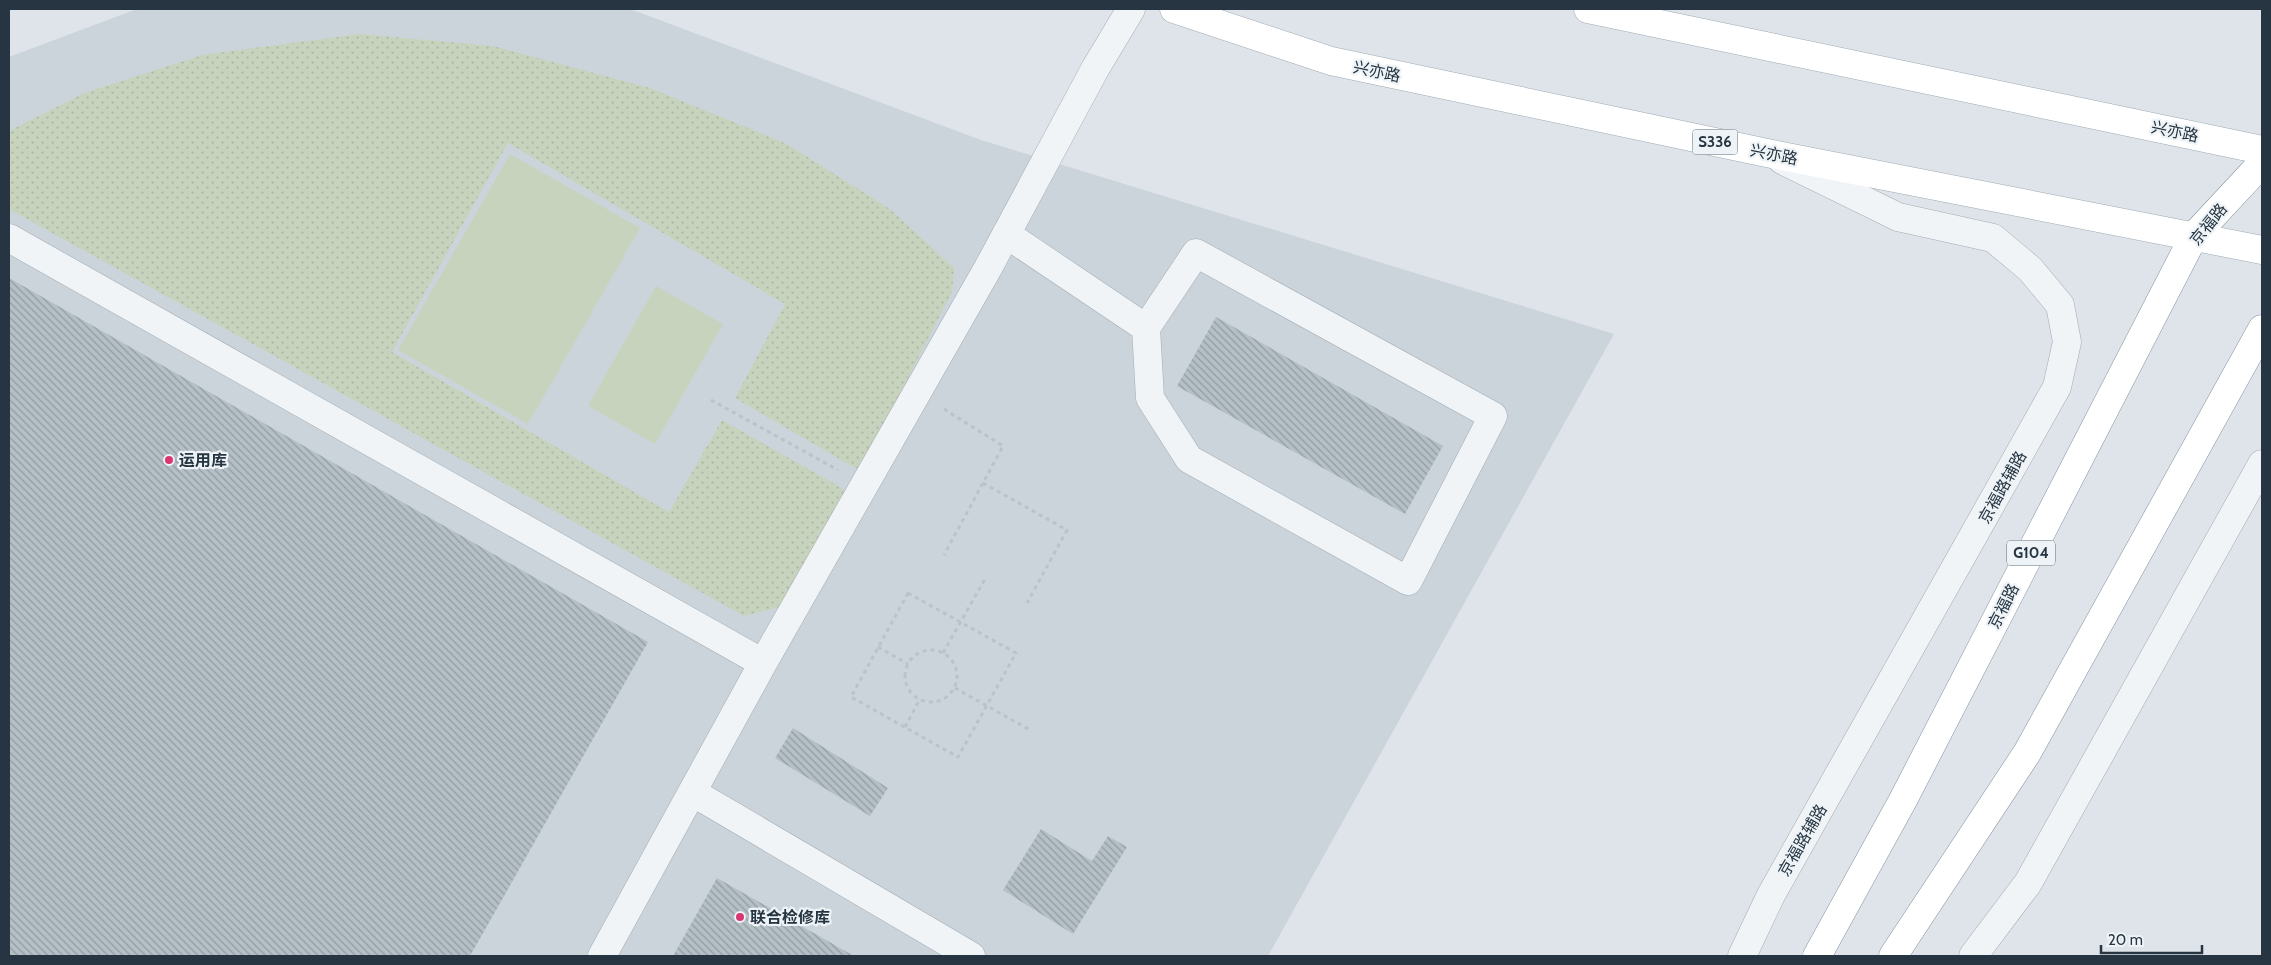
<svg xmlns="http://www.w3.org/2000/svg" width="2271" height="965" viewBox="0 0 2271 965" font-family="Cabin,'Noto Sans SC',sans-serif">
<defs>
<pattern id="grass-dots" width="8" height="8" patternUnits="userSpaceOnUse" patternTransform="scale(1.25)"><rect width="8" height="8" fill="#c8d3be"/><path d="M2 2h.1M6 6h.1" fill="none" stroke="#acb6a4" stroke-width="1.8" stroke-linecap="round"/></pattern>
<pattern id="building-back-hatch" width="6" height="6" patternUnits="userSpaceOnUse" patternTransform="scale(1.25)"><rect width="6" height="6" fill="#b4bfc6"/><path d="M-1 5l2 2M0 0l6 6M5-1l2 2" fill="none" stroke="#929ca2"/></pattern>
</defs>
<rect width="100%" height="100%" fill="#dee4e9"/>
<path fill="#cbd4db" d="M137,9H630L981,140L1614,334L1268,956H9V57Z"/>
<path fill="url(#grass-dots)" d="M360,34L493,46L650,88L787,144L890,209L954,268L952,292L860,471L735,398L785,304L508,143L392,352L669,512L722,420L849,492L779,607L744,616L9,209V131L84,93L202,55Z"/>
<path fill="#c8d3be" d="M510,154L640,228L528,424L398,350Z
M656,286L723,324L655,444L588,406Z"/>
<path fill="url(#building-back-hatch)" d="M9,278L648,642L470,956H9Z
M1216,317L1443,446L1405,514L1177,386Z
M793,728L888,788L870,816L775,758Z
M1041,829L1092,861L1108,836L1127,847L1073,934L1003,890Z
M717,878L854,956H673Z"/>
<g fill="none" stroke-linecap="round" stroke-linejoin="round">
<defs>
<path id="minor" d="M1006,234L1146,328L1150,398L1189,459L1408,581L1493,416L1196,253L1146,328
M9,238L763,663
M692,792L971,956
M602,956L763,663L988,268L1095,69L1131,9
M1742,956L1771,895L2057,387L2067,342L2060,305L2030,269L1993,238L1898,217L1782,160
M1973,956L2028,883L2262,464"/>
<path id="major" d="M1174,9L1331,61L1767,153L2262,250
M1588,9L2262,150"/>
<path id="highway" d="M1817,956L1903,800L2194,236L2262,163
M1893,956L2027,753L2262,329"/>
</defs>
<use href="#minor" stroke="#a3acb3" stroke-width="29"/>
<use href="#major" stroke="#9cabb5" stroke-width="29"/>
<use href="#highway" stroke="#8495a1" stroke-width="29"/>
<path stroke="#bcc2c8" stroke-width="3" stroke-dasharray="4 4" stroke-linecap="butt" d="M711,400L838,470
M944,409L1003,446L944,555
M983,483L1067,530L1027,603
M908,593L1016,653L958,757L851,697Z
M878,647L908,664
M905 676a26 26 0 1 1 52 0a26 26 0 1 1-52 0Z
M943,653L985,579
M955,688L1030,730
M905,727L920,699"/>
<use href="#minor" stroke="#f1f4f7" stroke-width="28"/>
<use href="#major" stroke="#fff" stroke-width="28"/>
<use href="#highway" stroke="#fff" stroke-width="28"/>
</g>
<g fill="#da3771" stroke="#edf3f6" stroke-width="2">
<circle cx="169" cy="460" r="5"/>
<circle cx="740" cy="917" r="5"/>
</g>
<g text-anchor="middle" stroke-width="4.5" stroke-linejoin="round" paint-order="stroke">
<g fill="#edf3f6" stroke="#626e77" stroke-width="1">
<rect x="1692.5" y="129.5" width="45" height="25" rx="4"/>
<rect x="2007" y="540.5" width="48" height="25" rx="4"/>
</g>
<g font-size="15" font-weight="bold" fill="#263541">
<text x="1715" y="147">S336</text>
<text x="2031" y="558">G104</text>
</g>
<g font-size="16" fill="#263541" stroke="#edf3f6">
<text transform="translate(1377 71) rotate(12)" y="6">兴亦路</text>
<text transform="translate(2175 131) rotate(12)" y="6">兴亦路</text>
<text transform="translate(1774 154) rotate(11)" y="6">兴亦路</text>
<text transform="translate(2208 224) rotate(-51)" y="6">京福路</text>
<text transform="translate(2002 487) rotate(-61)" y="6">京福路辅路</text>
<text transform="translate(2003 606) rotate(-63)" y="6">京福路</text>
<text transform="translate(1802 840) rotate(-60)" y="6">京福路辅路</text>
</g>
<g font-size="16" font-weight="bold" fill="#263541" stroke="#edf3f6" text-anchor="start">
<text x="179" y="466">运用库</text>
<text x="750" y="923">联合检修库</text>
</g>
</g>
<rect width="2271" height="965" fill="none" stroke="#263541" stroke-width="20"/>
<path d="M2101 945v8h101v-8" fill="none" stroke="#263541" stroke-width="2.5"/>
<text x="2108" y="945" font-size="15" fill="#263541" stroke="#edf3f6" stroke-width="4" paint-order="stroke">20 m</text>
</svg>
